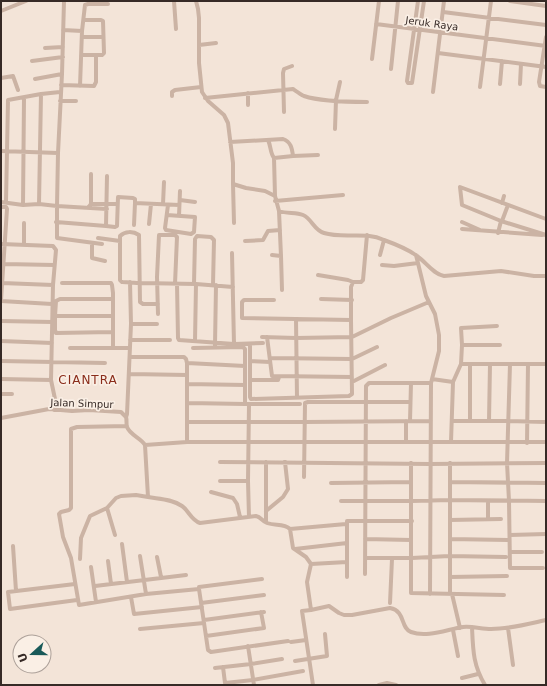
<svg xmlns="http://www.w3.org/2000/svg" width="547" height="686" viewBox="0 0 547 686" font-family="'DejaVu Sans',sans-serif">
<rect width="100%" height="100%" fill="#f3e4d8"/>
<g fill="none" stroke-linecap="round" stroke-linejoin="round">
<path stroke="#cbb3a4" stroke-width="4" d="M174,1L176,29
M196,1L198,9L199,18V63L202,92L208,101L224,115L228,123L233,163V184L246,188L265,191L275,196L279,211C287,214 296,212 303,215C312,219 314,230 324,233C344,239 365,231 384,240C395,244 408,249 417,256C426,262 433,274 444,276L501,271L534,276H546
M418,1L407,81L408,83H412L424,1
M510,1L546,6
M1,11L26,1
M443,12L546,25
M376,24L546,46
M63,30L82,31L80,86
M82,31L85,5L88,4H108
M82,37H103
M546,37L539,82L540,86L546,87
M199,45L216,43
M45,48L63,47
M438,53L546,67
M81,55H102L104,53L103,21L101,20H84
M372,59L379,1
M32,61L63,57
M391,69L398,1
M1,78L13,76L18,90
M35,79L62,74
M500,84L502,61
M520,84L521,64
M61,85L94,86L96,82V55
M480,87L491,1
M433,92L444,1
M248,93V105
M172,96V92L175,90L201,87
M205,98L293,89C296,91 300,94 304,96C319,101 350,102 367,102
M60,101H76
M284,112L283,73L284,69L292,66
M335,129L336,100L340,82
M268,140C271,146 270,153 274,158
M230,142L283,139C291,142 292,148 293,156
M1,151L58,153L62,74L64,1
M58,153L57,206L107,209
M233,184L234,223
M275,196L274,158L293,156L318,155
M180,200L195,202
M275,201L343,195
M1,202L23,205L39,204L57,206V238L102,244
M6,202L8,100L41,94L60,92
M502,203L504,196
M39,204L41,94
M91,204V174
M163,204L164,182
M23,205L24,98
M1,207H6L7,209L1,300
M88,208L91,204H117
M167,215L195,217L194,232L191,234L166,230L165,228L168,205
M179,216L180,191
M546,219L460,187L462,205L501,221L546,235
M502,221L508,205
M56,222L106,226L107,176
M462,222L480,230
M24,223V245
M149,224L151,204
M134,225L135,203
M106,226L115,227L117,226L118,197L133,198L135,199V203L179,205
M462,229L542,235
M498,233L501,221
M98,238L120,241
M245,241L263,240L268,231L280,230
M92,243V258L105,261
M1,244L53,246L56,250L53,285L51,380L1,379
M232,253L234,344
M272,255L281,256L279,211
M380,255L384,240
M416,255L426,296L435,314L439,335V351L431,383L430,594
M281,256L282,290
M4,264L54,265
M382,265L394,266L418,263
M318,275L348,280L353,282
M2,283L53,285
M62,283H111L112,285L113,293V348H130
M177,284L178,338L179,340L234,344L263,343
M194,284L195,239L197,236L211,237L214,240L213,285
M321,299L352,300
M1,301L52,304
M158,304H143L140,302L139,235C133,231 125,231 120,236V280L122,282C128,282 134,283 141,283L196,284L233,287
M158,314L157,277L159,235H175L177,237L175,284
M55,316V330L56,333L112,332
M112,316H55L56,301L60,299H112
M296,319L297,398
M351,320V287L353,282H361L363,280L367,235
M1,321L52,322
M131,324H157
M262,337L296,338L352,337L391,318L429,302
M267,337L272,376L352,377
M130,340H170
M1,341L52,343
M195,341L196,284
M250,344V397L251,399L349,396L352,394L351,320L242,318V302L244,300H274
M215,345L216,285
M462,345H500
M70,348H113
M193,348L243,347L245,349V404H300
M130,357H184L186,359L187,363
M270,358L352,359L377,347
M1,361L105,363
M250,361L270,362
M461,364H546
M470,364V421
M510,364L507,463L509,501L510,568H543
M130,374L187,375
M432,379L453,382
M51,380L55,399L54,410
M250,380H278L279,377
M352,382L385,365
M187,384L245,385
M1,394H12
M188,403L245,404
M249,404L248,481L249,517
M126,417L127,414L131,324L130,282
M1,418L49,409L72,411L89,410L121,412L126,417C127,420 126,424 127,427C130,435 141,438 145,445
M410,421L411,383
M452,421H508L546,422
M489,421L490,364
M187,422H303
M305,422L431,421
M127,426L77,427L71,429V508L69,510L61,512L59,514L63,537L71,558L79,605L146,594L199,589L208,650L211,652L288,641
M187,442V363L245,366
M406,442V421
M451,442L453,382L461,364L462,345L461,328L497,326
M527,443L528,364
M145,445L187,442H546
M145,445L148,497C159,499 172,499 182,506C189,511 191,520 200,523L256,516C261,517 262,521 267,523C275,526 284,523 290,529L346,524
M220,462L430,464L546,463
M411,463V593L504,595
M450,463V594
M304,477L305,403L308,402H410
M220,481H248
M450,482L546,483
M331,483L411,482
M211,492L233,498L237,504L240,517
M341,501H412L450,500L546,501
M488,501V519
M107,508L115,535
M266,511L283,497L288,489L285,462
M450,520L501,519
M266,522V462
M290,529L293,548L306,557L311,564L347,562
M510,535L546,534
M365,539L411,540
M450,539L508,540
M122,544L127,582
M13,546L16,591
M295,549L347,543
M510,552H542
M140,556L146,594
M157,557L161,577
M365,558H412L449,556L506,557
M80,559L81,538L90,516L107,508L116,498L121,496L136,495L148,497
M108,561L111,584
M311,564L307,582L311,610L329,606L339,613L344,615H352L390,608C406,611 400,628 411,632C427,638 448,629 463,627C472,626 482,629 491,629C510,629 528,624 546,620
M91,567L96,602
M365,574L366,386L369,383H431
M347,577V521H412
M450,577L507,576
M75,584L8,592L10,609L77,600
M95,586L186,575
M199,589V587L262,579
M452,594L460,628
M131,597L134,614L202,607
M201,603L264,595
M390,603L392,559
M311,610L302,611L313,685
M204,620L264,612
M472,627C473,650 473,665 485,685
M508,628L513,665
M140,629L204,623
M453,630L458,656
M206,636L264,628L261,612
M291,642L306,640
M248,646L254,685
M295,661L327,656L325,634
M223,667L225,683L253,680L303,671
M215,668L251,664L282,659
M462,678L478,674
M379,685L387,683L396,685"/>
</g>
<g text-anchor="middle" stroke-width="3.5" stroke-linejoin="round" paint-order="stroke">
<g font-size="10" fill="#362a26" stroke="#faefe5">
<text transform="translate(432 23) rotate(8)" y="4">Jeruk Raya</text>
<text transform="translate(82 403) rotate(2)" y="4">Jalan Simpur</text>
</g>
<g font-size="12" letter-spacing="1" fill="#8a2c1a" stroke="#faefe5">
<text x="88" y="384">CIANTRA</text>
</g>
</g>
<rect width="547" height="686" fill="none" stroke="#362a26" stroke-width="4"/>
<g transform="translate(32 654) rotate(249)"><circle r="19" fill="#faefe5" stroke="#aca099"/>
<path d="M0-3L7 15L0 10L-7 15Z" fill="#195a59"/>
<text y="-6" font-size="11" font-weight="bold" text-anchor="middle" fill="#362a26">U</text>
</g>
</svg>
